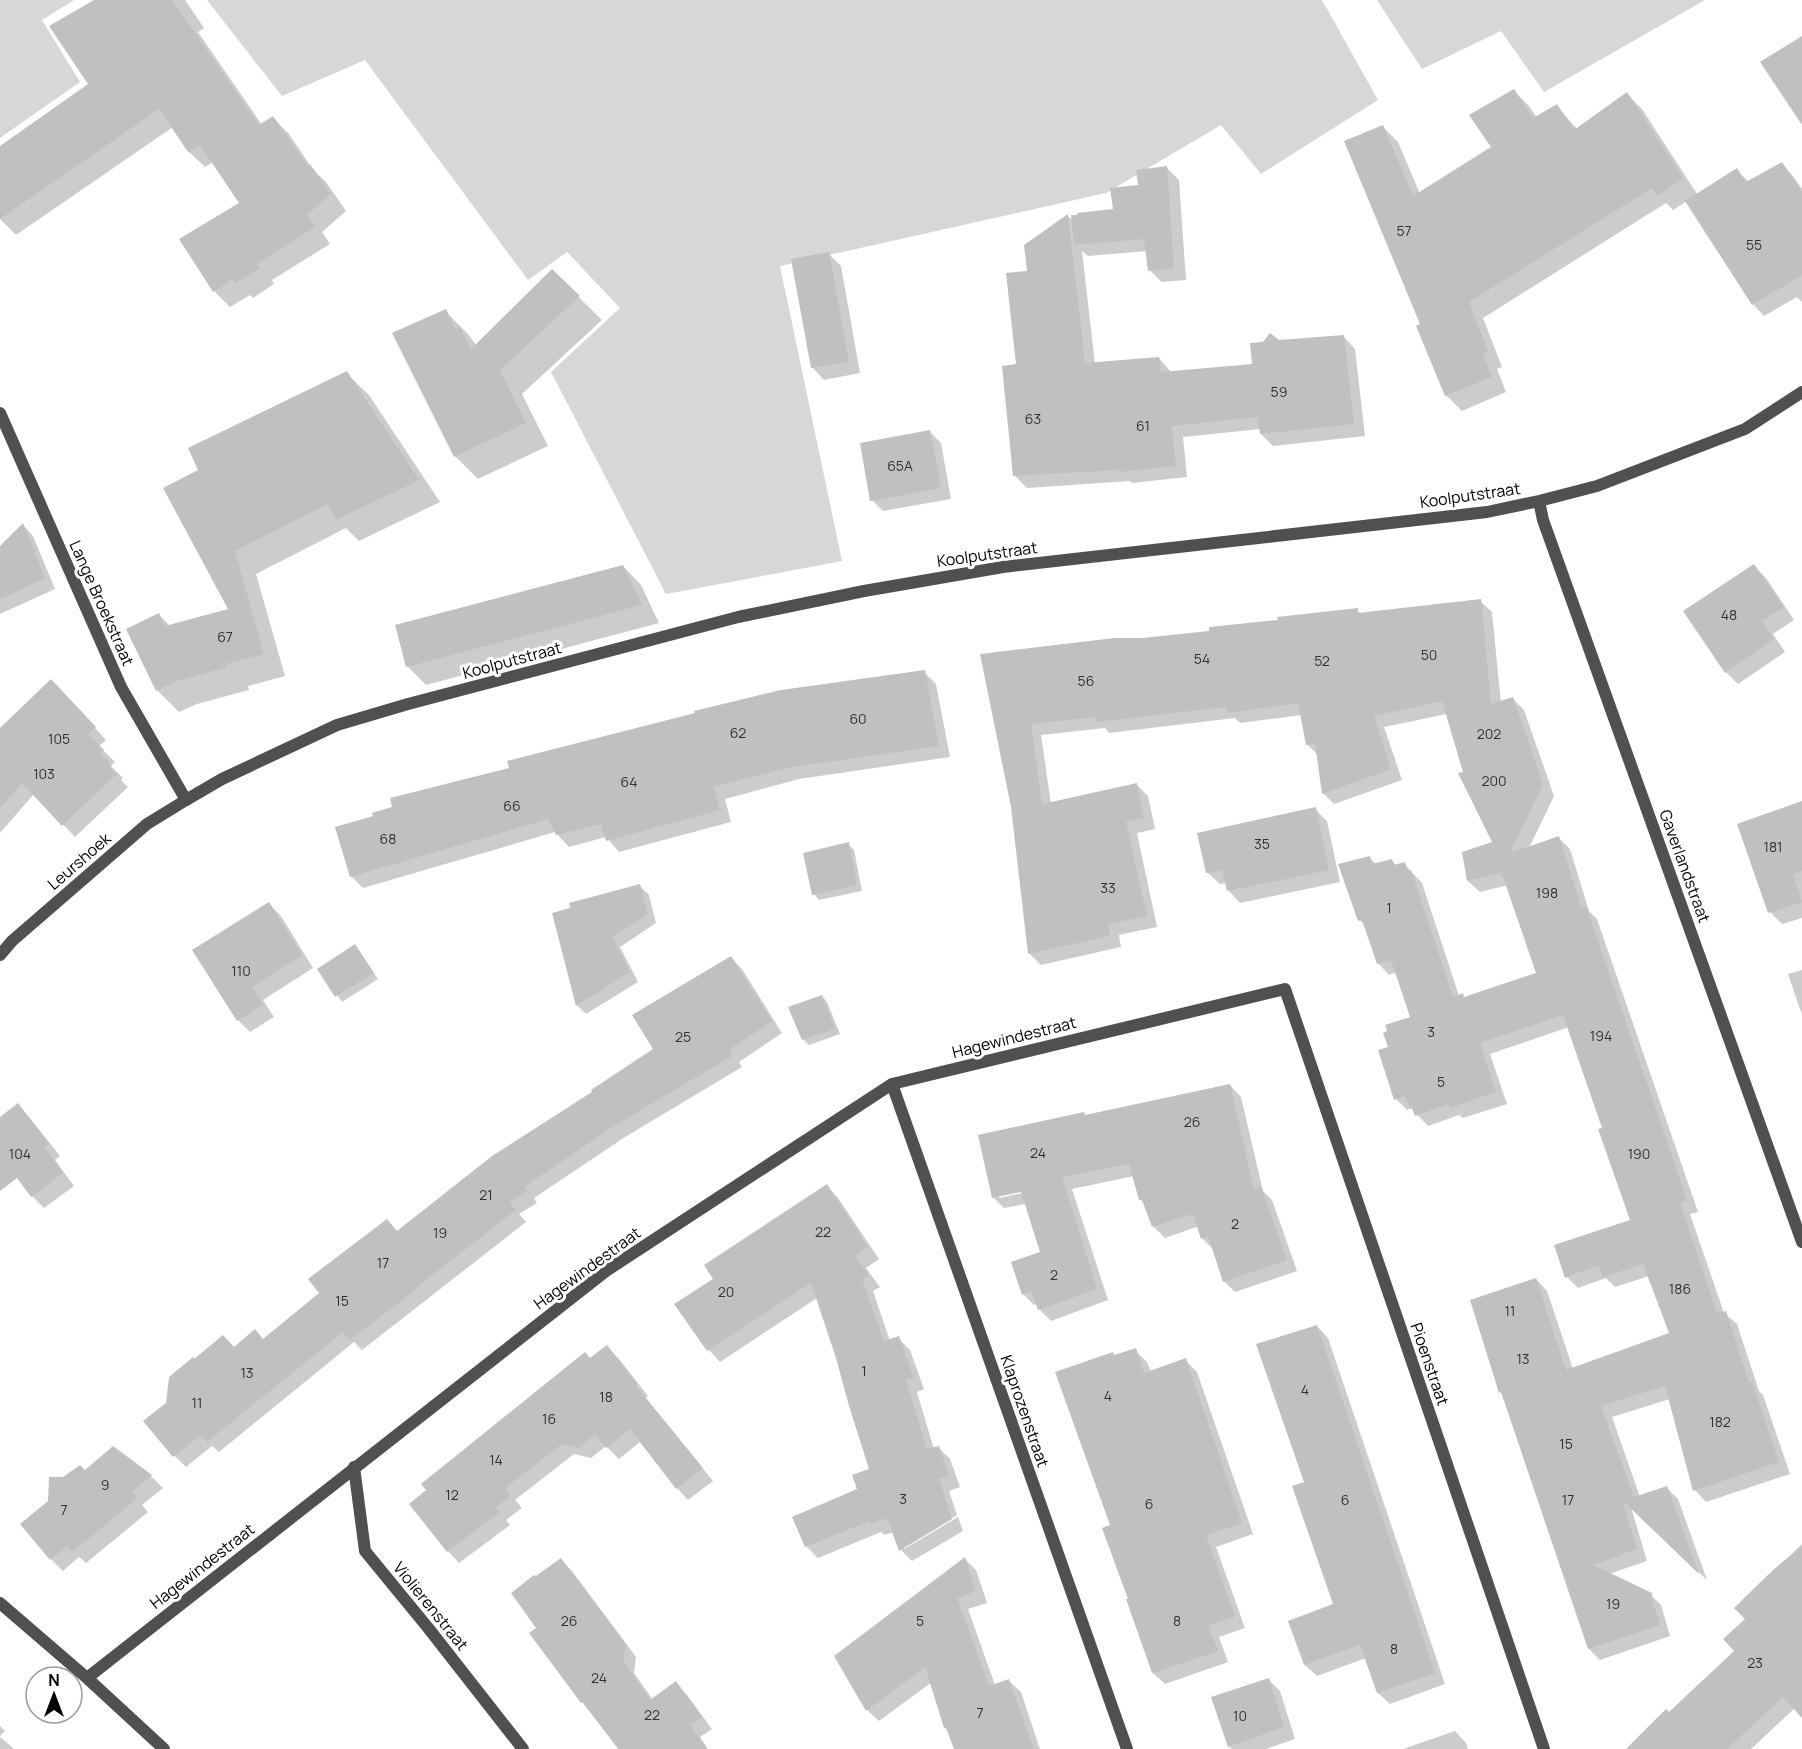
<svg xmlns="http://www.w3.org/2000/svg" width="1802" height="1749" viewBox="0 0 1802 1749" font-family="Manrope,sans-serif">
<rect width="100%" height="100%" fill="#fff"/>
<path fill="#d7d7d7" d="M0,0H74L42,20L80,82L0,138Z
M207,0H1322L1378,100L1261,174L1221,125L1106,193L780,266L842,561L666,594L551,372L620,308L567,252L528,280L365,60L282,96Z
M1377,0H1705L1544,92L1501,31L1422,69Z"/>
<path fill="#0003" fill-rule="evenodd" d="M98,0H185L204,28L198,32L262,125L273,118L289,134L313,170L326,182L346,211L322,232L330,244L272,280L274,284L253,298L250,295L230,307L214,291L241,203L213,162L205,167L189,152L173,127L16,235L0,219V148L90,84Z
M1514,91L1529,106L1537,118L1557,106L1577,129L1627,94L1642,109L1697,194L1736,170L1748,181L1781,164L1793,176L1802,189V302L1797,297L1764,316L1753,304L1687,201L1673,210L1666,203L1483,318L1502,367L1497,369L1506,392L1462,411L1446,395L1422,325L1383,127L1398,142L1420,194L1493,148Z
M1167,168L1179,180L1186,280L1162,282L1149,270L1147,251L1088,256L1082,251L1095,364L1159,358L1171,372L1253,365L1279,342L1344,337L1355,349L1365,436L1273,446L1261,434V429L1183,437L1187,477L1132,483L1130,481L1027,488L1015,476L1017,365L1028,272L1068,216L1073,221L1114,211L1139,186Z
M829,254L841,266L860,373L824,380L812,367Z
M552,271L602,320L522,394L548,446L478,479L455,456L445,311L468,334L476,345Z
M346,373L369,395L440,502L359,541L346,528L256,574L285,676L248,686L249,690L197,704L179,712L157,690L159,615L170,626L230,610L200,471Z
M930,432L941,443L951,499L883,511L872,500Z
M23,525L33,536L55,589L0,614V548Z
M623,566L641,585L659,623L426,685L408,667L397,626Z
M1754,566L1766,578L1794,620L1773,634L1785,652L1738,684L1726,672Z
M1480,601L1492,612L1501,703L1513,699L1524,710L1554,796L1529,848L1559,838L1570,849L1589,911L1597,919L1698,1212L1690,1214L1724,1313L1737,1324L1759,1391L1763,1395L1790,1474L1706,1502L1695,1490L1670,1399L1612,1417L1640,1497L1667,1488L1678,1499L1707,1580L1631,1507L1647,1561L1609,1574L1649,1593L1661,1605L1670,1636L1600,1660L1589,1649L1503,1395L1501,1392L1536,1279L1547,1291L1573,1369L1671,1334L1649,1276L1615,1287L1606,1278L1578,1288L1567,1277L1632,1221L1604,1129L1569,1027L1490,1054L1507,1104L1463,1118L1459,1115L1428,1126L1411,1108L1407,1110L1396,1099L1390,1048L1412,1018L1397,972L1389,975L1378,963L1366,927L1360,920L1370,858L1376,864L1392,861L1397,866L1404,864L1422,883L1459,996L1462,995L1466,999L1538,974L1508,885L1480,892L1468,881L1464,853L1494,843L1465,773L1447,714L1384,727L1402,780L1334,804L1323,793L1318,755L1307,744L1302,715L1240,723L1235,718L1109,733L1105,728L1041,735L1051,804L1137,785L1148,796L1155,829L1137,833L1157,927L1119,935L1121,947L1041,965L1030,954L1013,807L982,655L1211,633L1357,610L1361,614Z
M924,672L936,684L950,757L799,779L725,799L731,822L619,852L606,837L569,847L555,832L363,888L351,876Z
M63,693L106,740L99,746L115,762L111,766L123,778L121,780L128,787L75,837L34,794L0,833V730Z
M1802,803V918L1782,924L1770,912L1739,825Z
M1315,809L1327,821L1340,882L1240,903L1228,890L1226,883L1220,884L1207,872Z
M848,844L854,850L862,891L819,900L814,894Z
M640,886L649,895L656,923L620,947L638,982L586,1014L577,1005L554,914Z
M269,904L281,916L313,968L263,1000L274,1017L250,1032L238,1020Z
M355,946L378,979L342,1002L319,970Z
M731,958L742,969L782,1033L739,1062L742,1067L625,1137L534,1198L537,1203L519,1214L526,1222L362,1350L354,1342L219,1452L212,1446L186,1467L175,1456L146,1421L234,1348L264,1340L321,1293L387,1221L398,1232L655,1050Z
M1802,970V1015L1788,974Z
M822,996L827,1002L840,1034L809,1045L803,1039Z
M1230,1085L1241,1097L1263,1191L1272,1200L1297,1271L1235,1292L1224,1281L1214,1250L1202,1238L1199,1226L1165,1238L1153,1226L1145,1204L1141,1200L1134,1176L1072,1189L1108,1300L1051,1321L1039,1309L1037,1304L1034,1305L1023,1294L1042,1253L1026,1204L1004,1208L993,1197L1086,1116ZM1028,1189V1192L999,1198V1195Z
M17,1105L29,1117L60,1156L55,1160L74,1186L44,1208L32,1196L0,1155V1119Z
M827,1186L838,1198L879,1259L866,1268L880,1287L873,1291L890,1341L898,1338L910,1350L924,1389L917,1392L934,1449L938,1447L950,1459L960,1487L949,1491L957,1515L904,1546V1549L958,1517L963,1531L912,1561L901,1550L894,1532L884,1535L881,1532L818,1558L806,1546L859,1490L871,1470L838,1358L817,1298L720,1362L709,1350L676,1304L715,1280Z
M1317,1326L1328,1338L1445,1684L1390,1704L1378,1693L1366,1658L1317,1676L1305,1665L1335,1605L1306,1483Z
M607,1347L619,1359L648,1396L646,1398L713,1481L688,1500L677,1488L641,1441L619,1459L606,1446L591,1458L574,1454L515,1500L522,1508L506,1520L510,1525L459,1563L448,1551L590,1360Z
M1135,1350L1147,1362L1151,1372L1185,1360L1197,1372L1253,1534L1216,1547L1245,1628L1219,1637L1228,1662L1165,1684L1153,1673L1130,1600L1112,1526L1113,1354L1115,1356Z
M113,1448L151,1476L163,1488L142,1505L148,1512L86,1563L79,1557L63,1571L51,1559L49,1502L64,1479L85,1472Z
M1802,1544V1708H1795L1751,1749H1628L1669,1714L1736,1651L1747,1619L1736,1608Z
M965,1559L976,1570L987,1603L968,1609L995,1685L1009,1681L1021,1692L1040,1749H955L949,1731L945,1727L932,1682L879,1721L867,1710Z
M561,1560L572,1571L636,1657L634,1673L653,1700L675,1683L687,1695L712,1729L700,1737L708,1749H619L582,1702L538,1628L536,1578Z
M1268,1679L1280,1691L1295,1739L1266,1749H1232L1229,1746Z
M0,1726L5,1731L0,1736Z
M1455,1731L1466,1743L1468,1749H1403Z
M0,1737L14,1749H0Z"/>
<path fill="#c0c0c0" d="M94,0H172L259,125L273,116L308,166L310,164L331,194L307,215L315,227L257,264L260,268L236,283L233,279L213,292L179,239L239,203L200,145L188,152L159,109L0,219V146L88,84L49,26Z
M1802,36V125L1760,62Z
M1514,89L1533,118L1557,104L1574,130L1627,92L1683,178L1657,196L1652,188L1469,302L1488,352L1483,354L1492,377L1445,396L1416,326L1420,324L1344,141L1383,125L1413,196L1491,147L1469,115Z
M1782,162L1802,192V275L1752,305L1685,201L1737,168L1746,182Z
M1167,166L1174,268L1148,271L1144,239L1074,245L1071,215H1077V213L1113,209L1110,188L1138,185L1136,170Z
M1068,214L1085,363L1159,357L1161,372L1252,364L1250,343L1263,342L1270,333L1279,340L1344,335L1354,424L1260,434L1258,417L1172,426L1176,466L1118,472V470L1013,476L1002,366L1016,364L1006,273L1027,271L1024,245Z
M829,252L849,362L811,368L791,259Z
M552,269L580,296L500,370L526,423L454,457L392,333L446,309L455,329L460,327L471,349Z
M347,371L419,480L336,520L328,504L235,551L264,654L226,664L227,667L174,682L156,691L126,629L159,613L165,626L228,609L163,488L198,470L188,448Z
M930,430L941,488L870,501L860,443Z
M23,523L45,578L0,599V546Z
M1754,564L1784,607L1762,621L1774,639L1725,673L1683,611Z
M623,565L642,605L406,667L395,625Z
M1481,599L1491,704L1513,697L1543,784L1510,853L1559,836L1581,907L1586,906L1687,1200L1680,1203L1717,1313L1726,1311L1749,1383L1752,1382L1779,1462L1693,1491L1665,1386L1601,1406L1634,1497L1667,1486L1699,1574L1622,1500L1637,1549L1593,1565L1652,1593V1600L1660,1625L1588,1649L1501,1392L1499,1393L1470,1300L1536,1278L1566,1370L1669,1333L1643,1264L1603,1277L1599,1265L1565,1278L1554,1245L1630,1220L1598,1129L1602,1128L1563,1015L1480,1043L1496,1092L1450,1108L1449,1104L1415,1116L1412,1108L1410,1109L1405,1096L1394,1100L1378,1050L1388,1047L1383,1033L1387,1031L1385,1025L1410,1017L1391,960L1377,964L1362,920L1358,921L1338,864L1370,856L1372,864L1392,859L1394,865L1405,862L1408,871L1411,870L1453,997L1463,993L1464,997L1536,973L1501,871L1500,873L1467,881L1462,852L1492,842L1458,773L1463,772L1442,701L1374,716L1391,769L1322,794L1315,743L1306,745L1298,703L1228,713L1226,707L1096,722V717L1031,724L1042,804L1137,783L1144,818L1126,822L1147,916L1108,924L1110,936L1028,954L1011,807L980,654L1114,638H1142L1209,631V627L1278,620L1277,617L1358,608V613Z
M925,670L939,746L786,768L714,787L720,810L606,841L601,824L556,835L548,819L350,877L335,827L373,816L372,813L392,807L390,798L509,768L507,761L695,713L694,711L781,690Z
M51,679L96,727L88,734L104,750L100,753L112,765L110,767L117,774L62,826L22,783L0,808V728Z
M1802,801V871L1793,874L1802,902L1768,913L1737,824Z
M1316,807L1329,870L1227,891L1222,870L1206,873L1197,833Z
M849,842L857,885L812,895L803,853Z
M640,884L648,914L612,937L630,972L576,1006L552,913L570,908L569,903Z
M269,902L302,955L252,987L263,1004L237,1021L192,950Z
M355,944L374,973L335,997L317,969Z
M731,956L772,1021L729,1050L732,1056L614,1126L524,1187L527,1191L509,1202L516,1210L417,1287L418,1288L350,1340L343,1332L207,1442L200,1436L173,1457L143,1421L166,1403L169,1377L193,1357L194,1359L223,1335L234,1347L255,1329L263,1339L319,1293L308,1279L387,1219L397,1231L492,1156L592,1092L591,1090L653,1049L632,1015Z
M822,995L835,1029L802,1040L788,1007Z
M1230,1084L1254,1190L1261,1187L1287,1260L1223,1282L1208,1236L1201,1239L1193,1214L1152,1227L1142,1200H1139L1129,1164L1062,1177L1097,1289L1038,1310L1031,1291L1022,1295L1011,1262L1040,1252L1021,1192L992,1198L978,1135L1084,1112L1085,1115Z
M18,1103L49,1144L44,1147L63,1173L31,1197L17,1178L0,1191V1117Z
M827,1184L868,1247L855,1256L869,1275L862,1279L884,1341L899,1336L913,1377L906,1380L927,1449L939,1446L949,1476L939,1479L952,1519L899,1551L887,1518L871,1524L870,1521L805,1547L792,1517L857,1489L852,1475L869,1469L849,1406L836,1358L811,1283L707,1351L674,1304L713,1279L704,1265Z
M1317,1325L1435,1673L1377,1693L1360,1645L1304,1665L1288,1621L1333,1604L1292,1486L1304,1482L1256,1344Z
M607,1345L637,1384L636,1386L703,1468L676,1489L630,1429L606,1448L595,1434L579,1448L562,1444L505,1488L511,1496L495,1508L499,1513L447,1552L409,1504L426,1490L421,1484L585,1352L590,1358Z
M1136,1348L1144,1373L1186,1358L1242,1523L1206,1535L1235,1617L1208,1625L1218,1651L1152,1673L1126,1599H1128L1102,1528L1110,1525L1055,1372L1113,1352L1114,1355Z
M113,1446L152,1475L132,1492L137,1499L72,1552L67,1546L50,1560L20,1524L48,1501L49,1477H63L80,1465L85,1470Z
M1802,1546V1718L1783,1697L1727,1749H1626L1666,1709L1669,1712L1734,1651L1723,1639L1745,1619L1734,1608L1773,1570Z
M965,1557L976,1591L957,1598L989,1686L1009,1679L1034,1749H954L946,1728H944L925,1667L866,1711L834,1656Z
M561,1558L626,1644L623,1660L650,1700L676,1681L702,1717L690,1725L707,1749H618L583,1702L581,1703L529,1633L536,1628L511,1593L534,1575L536,1576Z
M1269,1678L1284,1727L1228,1747L1211,1697Z"/>
<g fill="none" stroke-linecap="round" stroke-linejoin="round">
<path stroke="#505050" stroke-width="12" d="M0,413L121,687L186,800
M892,1084L1127,1749
M354,1467L365,1551L429,1629L523,1749
M0,1603L87,1678L606,1271L892,1084L1285,989L1544,1749
M87,1678L164,1749"/>
<path stroke="#505050" stroke-width="12" d="M1539,501L1543,520L1802,1242
M0,955L12,941L147,824L186,800L222,779L337,725L408,704L738,617L864,591L1003,567L1487,512L1539,501L1597,486L1745,429L1802,392"/>
</g>
<g text-anchor="middle" stroke-width="6" stroke-linejoin="round" paint-order="stroke">
<g font-size="14" fill="#303030">
<text x="1404" y="236">57</text>
<text x="1754" y="250">55</text>
<text x="1279" y="397">59</text>
<text x="1033" y="424">63</text>
<text x="1143" y="431">61</text>
<text x="900" y="471">65A</text>
<text x="1729" y="620">48</text>
<text x="225" y="642">67</text>
<text x="1429" y="660">50</text>
<text x="1202" y="664">54</text>
<text x="1322" y="666">52</text>
<text x="1086" y="686">56</text>
<text x="858" y="724">60</text>
<text x="738" y="738">62</text>
<text x="1489" y="739">202</text>
<text x="59" y="744">105</text>
<text x="44" y="779">103</text>
<text x="1494" y="786">200</text>
<text x="629" y="787">64</text>
<text x="512" y="811">66</text>
<text x="388" y="844">68</text>
<text x="1262" y="849">35</text>
<text x="1773" y="852">181</text>
<text x="1108" y="893">33</text>
<text x="1547" y="898">198</text>
<text x="1389" y="913">1</text>
<text x="241" y="976">110</text>
<text x="1431" y="1037">3</text>
<text x="1601" y="1041">194</text>
<text x="683" y="1042">25</text>
<text x="1441" y="1087">5</text>
<text x="1192" y="1127">26</text>
<text x="1038" y="1158">24</text>
<text x="20" y="1159">104</text>
<text x="1639" y="1159">190</text>
<text x="486" y="1200">21</text>
<text x="1235" y="1229">2</text>
<text x="823" y="1237">22</text>
<text x="440" y="1238">19</text>
<text x="383" y="1268">17</text>
<text x="1054" y="1280">2</text>
<text x="1680" y="1294">186</text>
<text x="726" y="1297">20</text>
<text x="342" y="1306">15</text>
<text x="1510" y="1316">11</text>
<text x="1523" y="1364">13</text>
<text x="864" y="1376">1</text>
<text x="247" y="1378">13</text>
<text x="1305" y="1395">4</text>
<text x="1108" y="1401">4</text>
<text x="606" y="1402">18</text>
<text x="197" y="1408">11</text>
<text x="549" y="1424">16</text>
<text x="1720" y="1427">182</text>
<text x="1566" y="1449">15</text>
<text x="496" y="1465">14</text>
<text x="105" y="1490">9</text>
<text x="452" y="1500">12</text>
<text x="903" y="1504">3</text>
<text x="1345" y="1505">6</text>
<text x="1568" y="1505">17</text>
<text x="1149" y="1509">6</text>
<text x="64" y="1515">7</text>
<text x="1613" y="1609">19</text>
<text x="569" y="1626">26</text>
<text x="920" y="1626">5</text>
<text x="1177" y="1626">8</text>
<text x="1394" y="1654">8</text>
<text x="1755" y="1668">23</text>
<text x="599" y="1683">24</text>
<text x="980" y="1718">7</text>
<text x="652" y="1720">22</text>
<text x="1240" y="1721">10</text>
</g>
<g font-size="16" fill="#000" stroke="#fff">
<text transform="translate(1470 495) rotate(-8)" y="6">Koolputstraat</text>
<text transform="translate(987 554) rotate(-8)" y="6">Koolputstraat</text>
<text transform="translate(102 603) rotate(66)" y="6">Lange Broekstraat</text>
<text transform="translate(512 660) rotate(-15)" y="6">Koolputstraat</text>
<text transform="translate(79 861) rotate(-41)" y="6">Leurshoek</text>
<text transform="translate(1685 866) rotate(70)" y="6">Gaverlandstraat</text>
<text transform="translate(1014 1037) rotate(-14)" y="6">Hagewindestraat</text>
<text transform="translate(587 1268) rotate(-36)" y="6">Hagewindestraat</text>
<text transform="translate(1430 1364) rotate(71)" y="6">Pioenstraat</text>
<text transform="translate(1025 1411) rotate(71)" y="6">Klaprozenstraat</text>
<text transform="translate(202 1566) rotate(-38)" y="6">Hagewindestraat</text>
<text transform="translate(431 1606) rotate(51)" y="6">Violierenstraat</text>
</g>
</g>
<g transform="translate(54 1695)"><circle r="28" fill="#ffffff" stroke="#999999" stroke-width="1.5"/>
<path d="M0-4.5L10 22L0 15L-10 22Z" fill="#000000"/>
<text y="-9" font-size="16" font-weight="bold" text-anchor="middle" fill="#000000">N</text>
</g>
</svg>
